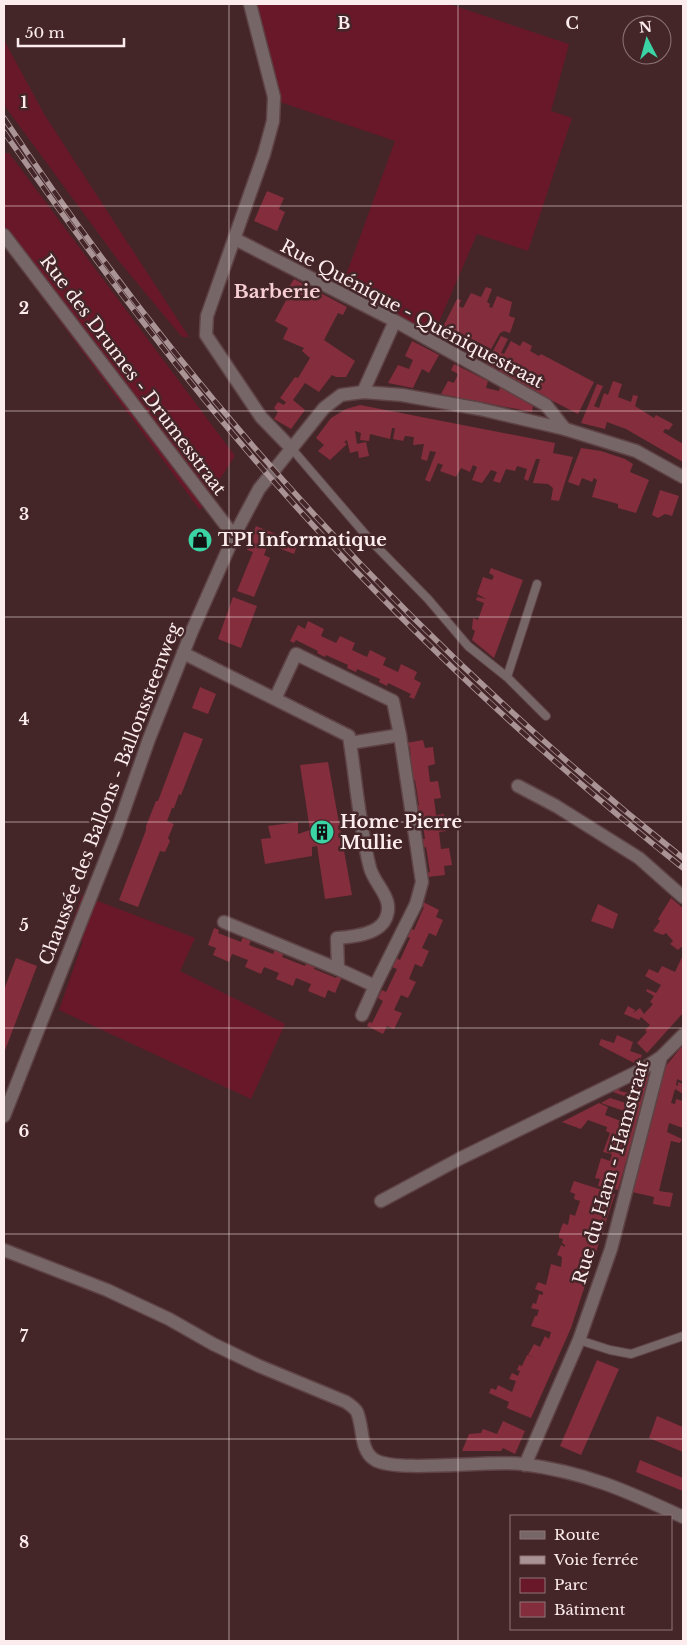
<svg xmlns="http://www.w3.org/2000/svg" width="687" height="1645" viewBox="0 0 687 1645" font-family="'Libre Baskerville',serif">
<rect width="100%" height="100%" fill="#442629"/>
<path fill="#691829" d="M256,4H449L569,44L551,111L572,118L528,251L477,234L433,336L341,289L395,141L280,102Z
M4,40L44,114L189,337H182L118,260L4,105Z
M4,153H9L235,456L200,510L4,246Z
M82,895L195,938L180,971L285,1024L251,1099L59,1010L83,941L68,935Z"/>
<path fill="#842d3c" d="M267,191L284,198L279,209L285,212L277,231L254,221Z
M294,279L347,307L343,315L338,313L324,340L355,361L346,377H336L332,375L319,392L305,383L293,400L305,410L291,429L274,419L278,412L274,408L278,402L284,405L286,402L280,398L295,377L298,378L310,358L302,351L304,348L283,339L288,328L275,321L292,289L289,287Z
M486,287L492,289L487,302L490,304L489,307L492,308L497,296L512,302L509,316L515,318L510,333L504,331L500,333L491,349L455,330L448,342L438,337L457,299L461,300L459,306L463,308L471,293L481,297Z
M501,336L508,339L501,353L504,354L511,341L520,346L523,341L532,346L530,351L539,356L541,354L594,382L578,414L485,366Z
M412,341L439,355L429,373L422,369L413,388L388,383L398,365L409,369L413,360L405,356Z
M454,364L488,381L486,388L499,391L500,387L533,406L532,412L441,394L448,381L454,383L458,374L451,370Z
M613,381L622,384L618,397L631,402L633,395L638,396L635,406L654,418L656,415L673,424L669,430L665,429L663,432L683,444V462L626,429L607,422L605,429L581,423L597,384L603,386L594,406L599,408L604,393L608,395Z
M360,405L555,443L553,453L573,457L559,501L551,500L553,488L548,484L533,483L540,459H536L528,481L524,479L527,469L517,466L515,471L506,469L500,483L493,481L497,472L491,470L482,483L472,480L477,467L473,465L470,472L461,468L456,477L440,471L443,465L438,463L430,482L425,480L436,452L430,451L427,461L421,459L424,444L413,445L414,437L405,436L403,441L393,439L395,428H392L390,439L370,434L369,441L360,440L361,433L355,431L357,444L366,442L369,456L359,458L358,451L350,453L347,440L344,442L347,444L330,460L318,451L324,445L316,438L331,418L346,409Z
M581,448L601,451L625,459L633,464L630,472L649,480L636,513L618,508V504L611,502L592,497L597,480L594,478L592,482L582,478L579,486L568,482Z
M660,490L679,496L672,516L665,514L658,518L652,515Z
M256,526L298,543L294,554L268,544L264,555L270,558L254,597L237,591L253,552L247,550Z
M491,568L523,580L494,658L472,640L475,631L472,629L473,618L478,620L484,603L476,600L477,597L486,599L477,594L483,577L492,580L494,576L489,573Z
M233,597L257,606L241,648L218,639Z
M308,621L324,629L321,636L336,643L340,636L355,643L352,650L367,657L370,650L386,658L383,665L398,672L401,664L417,672L414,679L421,683L414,699L409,697L411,694L388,683L387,686L379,682L380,679L357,669L356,672L347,668L348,665L326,655L325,657L317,653L318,651L296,640L294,643L290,641L298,625L305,629Z
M200,687L216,694L208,714L192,708Z
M184,732L203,739L181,795L179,794L174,808H172L167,821L174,824L168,838L170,841L165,852L160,851L138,907L119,900L146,830V826L156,801H158Z
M423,740L425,748L433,747L435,764L428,766L430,782L438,781L441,798L434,799L436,815L444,814L446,831L439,832L441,849L449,848L452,865L444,866L445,875L428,877L427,873L430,872L426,847L423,848L422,839H425L421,813L418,814L416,805H419L415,780H412L410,747H407L406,743Z
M328,762L352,895L325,899L317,846L312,847V856L265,864L261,839L271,838L268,826L298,822V834L310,830L300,765Z
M671,898L683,908V949L681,947L678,950L670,944L673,941L666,933L663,935L653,931L660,921L658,919Z
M423,902L439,910L436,917L443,920L436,936L429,933L422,948L429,951L422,967L415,964L409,979L416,982L408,998L401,995L394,1010L402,1013L394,1029L387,1026L383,1034L367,1026L369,1022L372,1023L383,1001L378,998L382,990L386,992L397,969L392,967L396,958L400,960L410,938L406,936L410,928L414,930L424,907L421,906Z
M598,904L618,914L613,929L591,921Z
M214,928L219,930L218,933L241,942L243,937L251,940L249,945L273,954L275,949L284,953L282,957L305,966L307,962L315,965L314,969L336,978L338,975L342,977L335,993L328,990L325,998L308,991L311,984L296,978L293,986L276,979L279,973L264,967L261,974L245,967L248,960L232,954L229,962L213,955L216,948L208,945Z
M683,955V1013L647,1053L637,1043L647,1032L645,1030L650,1025L641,1017L639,1020L624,1014L628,1006L635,1010L633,1013L640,1008L644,1014L653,1004L650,1002L654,996L646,991L647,989L656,993L661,985L645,976L649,969L658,973L662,966L675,972Z
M16,958L37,966L4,1053V990Z
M617,1035L633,1042L630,1051L642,1055L638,1065L599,1045L601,1039L614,1043Z
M683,1045V1079L681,1081L677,1079L676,1085L678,1086V1082L683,1084V1094L675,1089L671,1103L675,1104L676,1099L683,1101V1128L669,1123L667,1132L682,1139L680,1143L671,1141L659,1191L673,1193L670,1207L653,1204L654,1197L632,1192L665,1067Z
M642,1073L650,1076L618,1190L598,1186L600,1179L595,1178L601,1158L610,1161L612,1154L603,1152L610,1133L606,1131L607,1127L588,1120L581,1129L562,1122L599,1103L608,1107L605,1115L621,1121L624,1111L601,1103L610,1098L626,1103L627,1097L613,1092L616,1085L622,1082L619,1091L629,1093L632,1078Z
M574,1181L615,1194L571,1328L531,1418L507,1408L509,1402L489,1393L491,1388L496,1390L498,1385L512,1392L516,1381L509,1379L512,1373L518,1376L520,1371L517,1370L519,1365L522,1366L527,1355L535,1358L528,1355L534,1344L540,1347L545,1336L549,1339L551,1332L531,1326L535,1316H537L539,1310L531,1308L533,1303L536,1304L539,1294L543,1295V1292L535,1289L538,1282L546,1285L551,1264L561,1267L562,1257L557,1255L561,1245L565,1247V1245L562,1243L563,1239L559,1238V1234L563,1223L568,1225L570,1214L575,1216L580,1201L574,1199L575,1194L570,1192Z
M597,1360L619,1369L581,1455L560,1446Z
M657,1416L683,1427V1452L649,1438Z
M503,1421L525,1431L515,1454L503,1448L501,1451H462L469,1434L481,1433L483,1429L497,1434Z
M640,1460L683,1478V1491L636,1472Z"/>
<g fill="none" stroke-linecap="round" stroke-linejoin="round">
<defs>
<path id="service" d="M292,449L371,541L428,599L468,646L507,677L546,716
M507,677L537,584
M579,1340L610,1350L631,1354L683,1336"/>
<path id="minor" d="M250,4L274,97L273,121L264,154L207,316L206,335L261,417L292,449
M4,235L234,536
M235,239L395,321L546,405L565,429
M363,392L395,321
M183,653L349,736C356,779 359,825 370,868C375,886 396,899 385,920C377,935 351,937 337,938L338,969L375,986L416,904L422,882L400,735L393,701L296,654L275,699
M350,743L400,735
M518,786L556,806L639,858L683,897
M224,922L338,969
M362,1015L375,986
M381,1201L461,1158L643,1069L661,1057L683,1035
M4,1250L107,1290L169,1319L213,1344L259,1366L346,1402C350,1405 355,1408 357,1412C364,1428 359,1450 375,1460C398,1473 489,1460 522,1464C585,1472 627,1491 683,1517
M525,1465L579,1340L611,1249L661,1057"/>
<path id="tertiary" d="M4,1116L116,833L149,739L192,631L234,536L259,489L324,408L341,395L363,392L402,395L480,409L565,429L636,451L683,477"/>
</defs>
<use href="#service" stroke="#5e4244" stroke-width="10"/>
<use href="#minor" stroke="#5e4244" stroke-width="15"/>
<use href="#tertiary" stroke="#5e4244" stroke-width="15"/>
<use href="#service" stroke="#766667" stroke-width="8"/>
<use href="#minor" stroke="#766667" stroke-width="12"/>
<use href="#tertiary" stroke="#766667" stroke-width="12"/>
<defs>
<path id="rail" d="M4,118C188,397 421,650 683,858
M4,132C72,229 141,323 217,415C354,581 514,734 683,868"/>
</defs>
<use href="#rail" stroke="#aa9395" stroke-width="5.5"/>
<use href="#rail" stroke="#442629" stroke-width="4" stroke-dasharray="11" stroke-linecap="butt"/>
</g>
<path fill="none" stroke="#fdeced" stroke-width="1" stroke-opacity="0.55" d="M229,4V1641M458,4V1641M4,206H683M4,411H683M4,617H683M4,822H683M4,1028H683M4,1234H683M4,1439H683"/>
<defs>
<symbol id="shop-disc" viewBox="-11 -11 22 22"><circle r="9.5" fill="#3bd4a4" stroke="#442629"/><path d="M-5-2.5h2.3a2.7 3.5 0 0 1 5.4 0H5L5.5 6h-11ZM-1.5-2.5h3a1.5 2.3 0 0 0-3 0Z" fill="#111"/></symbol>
<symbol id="building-disc" viewBox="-11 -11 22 22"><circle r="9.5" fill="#3bd4a4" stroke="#442629"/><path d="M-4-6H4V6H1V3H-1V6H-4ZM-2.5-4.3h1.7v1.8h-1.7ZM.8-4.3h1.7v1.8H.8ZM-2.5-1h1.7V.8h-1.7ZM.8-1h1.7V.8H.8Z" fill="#111"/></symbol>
</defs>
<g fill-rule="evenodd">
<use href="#shop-disc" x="186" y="526" width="28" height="28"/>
<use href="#building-disc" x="308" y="818" width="28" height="28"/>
</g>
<g text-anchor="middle" stroke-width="5" stroke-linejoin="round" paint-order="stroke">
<g font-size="18" fill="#fdeced" stroke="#442629">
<text transform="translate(412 314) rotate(28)" y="6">Rue Quénique - Quéniquestraat</text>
<text transform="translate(133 375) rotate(53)" y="6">Rue des Drumes - Drumesstraat</text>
<text transform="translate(110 794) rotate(-69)" y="6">Chaussée des Ballons - Ballonssteenweg</text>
<text transform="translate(611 1172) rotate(-74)" y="6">Rue du Ham - Hamstraat</text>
</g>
<g font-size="18" font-weight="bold" fill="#fdeced" stroke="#442629" text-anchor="start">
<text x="218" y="546">TPI Informatique</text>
<text x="340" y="828">Home Pierre<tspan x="340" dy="21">Mullie</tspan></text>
</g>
<g font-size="19" font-weight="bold" fill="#f7cfd2" stroke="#442629">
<text x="277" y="298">Barberie</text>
</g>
</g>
<g font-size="16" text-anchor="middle" font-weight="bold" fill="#fdeced" stroke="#442629" stroke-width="5" stroke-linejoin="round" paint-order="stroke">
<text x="344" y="29">B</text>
<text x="572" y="29">C</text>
<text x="24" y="108">1</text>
<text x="24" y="314">2</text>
<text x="24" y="520">3</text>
<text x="24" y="725">4</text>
<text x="24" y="931">5</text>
<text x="24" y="1137">6</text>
<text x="24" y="1342">7</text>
<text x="24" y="1548">8</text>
</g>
<rect width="687" height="1645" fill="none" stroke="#fdeced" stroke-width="10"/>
<rect x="510" y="1515" width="162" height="115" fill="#442629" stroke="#8e7577"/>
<rect x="520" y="1531" width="25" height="8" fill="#766667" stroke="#8e7577"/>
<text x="554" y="1540" font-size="15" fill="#fdeced">Route</text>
<rect x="520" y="1556" width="25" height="8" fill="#aa9395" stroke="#8e7577"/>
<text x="554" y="1565" font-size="15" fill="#fdeced">Voie ferrée</text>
<rect x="520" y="1578" width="25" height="15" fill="#691829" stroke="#8e7577"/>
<text x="554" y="1590" font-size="15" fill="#fdeced">Parc</text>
<rect x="520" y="1602" width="25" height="15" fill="#842d3c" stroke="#8e7577"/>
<text x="554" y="1615" font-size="15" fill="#fdeced">Bâtiment</text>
<g transform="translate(647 40) rotate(354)"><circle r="24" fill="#442629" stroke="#8e7577"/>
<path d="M0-4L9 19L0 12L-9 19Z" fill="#3bd4a4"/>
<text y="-8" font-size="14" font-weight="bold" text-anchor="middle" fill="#fdeced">N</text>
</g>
<path d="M18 38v8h106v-8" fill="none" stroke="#fdeced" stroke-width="2.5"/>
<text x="25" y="38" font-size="15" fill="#fdeced" stroke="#442629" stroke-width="4" paint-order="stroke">50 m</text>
</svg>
